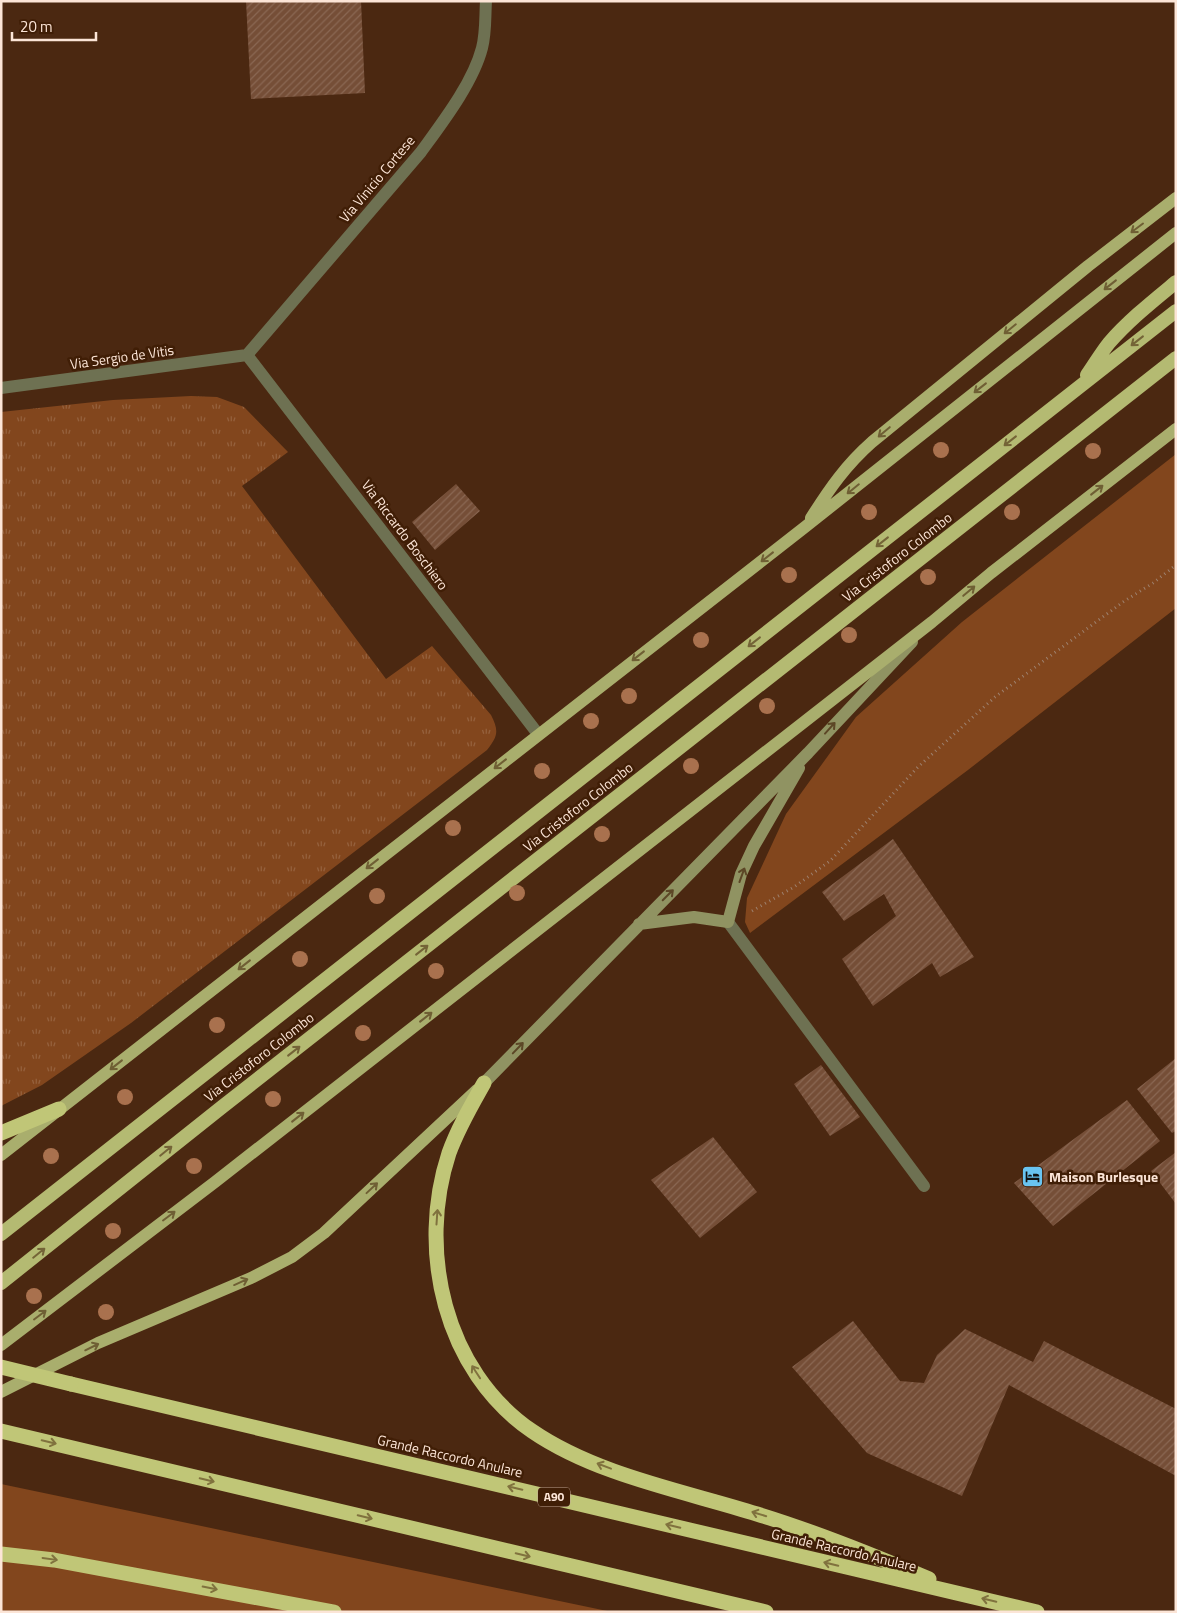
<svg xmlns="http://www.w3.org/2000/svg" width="1177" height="1613" viewBox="0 0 1177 1613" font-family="'Titillium Web',sans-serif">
<defs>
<pattern id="park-tufts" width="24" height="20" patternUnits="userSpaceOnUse" patternTransform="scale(1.25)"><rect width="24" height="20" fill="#82461d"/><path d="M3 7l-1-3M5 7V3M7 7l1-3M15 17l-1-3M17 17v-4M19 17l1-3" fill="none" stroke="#95613d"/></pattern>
<pattern id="building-hatch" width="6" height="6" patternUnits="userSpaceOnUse" patternTransform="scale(1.25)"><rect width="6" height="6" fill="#754e37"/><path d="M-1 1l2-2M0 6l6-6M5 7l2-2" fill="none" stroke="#8a6753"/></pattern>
</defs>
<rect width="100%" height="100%" fill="#4b2811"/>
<path fill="#82461d" d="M1176,454V608L968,770L750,933L745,922L747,898L786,814L856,717L962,622Z
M1,1484L612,1612H1Z"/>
<path fill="url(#park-tufts)" d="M191,396L217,397L244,407L288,452L242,486L386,679L432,646L491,715C499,731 498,736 487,750L131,1023L42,1085L1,1106V412L113,400Z"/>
<path fill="url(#building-hatch)" d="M246,1H361L365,93L251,99Z
M456,484L480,511L435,550L412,522Z
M893,839L974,957L940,977L932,963L873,1006L842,959L896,916L884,894L844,921L822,892Z
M1176,1058V1131L1172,1133L1137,1089Z
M821,1065L860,1117L830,1136L794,1084Z
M1127,1100L1160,1141L1053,1226L1014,1183Z
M713,1137L757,1192L700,1238L651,1180Z
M1176,1152V1204L1151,1171Z
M853,1321L900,1381L924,1383L937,1355L965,1329L1033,1362L1044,1341L1176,1409V1476L1009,1385L962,1496L867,1453L792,1367Z"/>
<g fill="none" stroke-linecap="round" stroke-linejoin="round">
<path stroke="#9e816e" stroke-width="3" stroke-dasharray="1 4" stroke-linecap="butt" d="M752,911L794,887L830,861L918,767L995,697L1123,602L1153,583L1176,565"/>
<path stroke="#6e7152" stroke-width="12" d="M247,355L538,734
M247,355L421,152C442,123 473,83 482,48C486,33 485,17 486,1
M1,388L247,355
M728,922L924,1186"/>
<path stroke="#909362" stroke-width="12" d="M639,924L694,917L728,922L741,874L754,846L799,768
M484,1083L808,753L912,642"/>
<path stroke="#a9ae6d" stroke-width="12" d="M811,518C830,488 846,465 872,442L1088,266L1176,198
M1,1155L805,527L1176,233
M1,1345L215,1182L932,622L991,573L1176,429
M1,1392L98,1343L251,1278L292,1257L324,1233L477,1090"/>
<path stroke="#b4ba72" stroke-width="14" d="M1087,375C1094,365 1101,353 1109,343C1129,320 1153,301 1176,282
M1,1234L1176,311
M1,1283L222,1107L1176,358"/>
<path stroke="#c0c677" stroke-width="15" d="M484,1083C471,1106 458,1128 449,1153C417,1250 444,1371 532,1431C596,1475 684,1491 757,1514C816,1532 873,1555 929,1579
M1,1133L59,1109
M71,1384L1037,1612
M1,1431L766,1612
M1,1554L54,1560L334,1612"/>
<path stroke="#c0c677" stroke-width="15" d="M1,1367L71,1384"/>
</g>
<g fill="#a9714e">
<circle cx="941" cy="450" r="8"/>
<circle cx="1093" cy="451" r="8"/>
<circle cx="869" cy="512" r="8"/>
<circle cx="1012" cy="512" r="8"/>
<circle cx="789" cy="575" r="8"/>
<circle cx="928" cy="577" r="8"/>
<circle cx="849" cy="635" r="8"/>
<circle cx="701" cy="640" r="8"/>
<circle cx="629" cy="696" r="8"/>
<circle cx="767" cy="706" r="8"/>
<circle cx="591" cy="721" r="8"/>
<circle cx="691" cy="766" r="8"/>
<circle cx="542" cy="771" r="8"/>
<circle cx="453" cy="828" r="8"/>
<circle cx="602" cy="834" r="8"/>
<circle cx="517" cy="893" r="8"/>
<circle cx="377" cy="896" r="8"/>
<circle cx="300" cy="959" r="8"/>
<circle cx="436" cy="971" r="8"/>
<circle cx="217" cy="1025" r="8"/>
<circle cx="363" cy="1033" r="8"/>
<circle cx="125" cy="1097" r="8"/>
<circle cx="273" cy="1099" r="8"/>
<circle cx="51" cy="1156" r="8"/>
<circle cx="194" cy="1166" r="8"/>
<circle cx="113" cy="1231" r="8"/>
<circle cx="34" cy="1296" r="8"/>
<circle cx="106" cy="1312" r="8"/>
</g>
<defs><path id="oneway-shaft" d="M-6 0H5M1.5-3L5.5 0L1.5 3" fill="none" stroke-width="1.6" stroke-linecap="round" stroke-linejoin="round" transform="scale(1.25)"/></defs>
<g stroke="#6f5f34">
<use href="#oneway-shaft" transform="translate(1137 228) rotate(143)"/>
<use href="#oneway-shaft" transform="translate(1110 285) rotate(142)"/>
<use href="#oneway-shaft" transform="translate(1010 329) rotate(141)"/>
<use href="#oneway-shaft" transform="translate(980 388) rotate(142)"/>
<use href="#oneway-shaft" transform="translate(884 432) rotate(140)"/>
<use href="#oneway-shaft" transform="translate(853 489) rotate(141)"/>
<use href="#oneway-shaft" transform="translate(1097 490) rotate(-38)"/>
<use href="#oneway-shaft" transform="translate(767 557) rotate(142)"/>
<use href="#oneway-shaft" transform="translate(969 591) rotate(-40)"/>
<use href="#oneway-shaft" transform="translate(638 656) rotate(142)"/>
<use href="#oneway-shaft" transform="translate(500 764) rotate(142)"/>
<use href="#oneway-shaft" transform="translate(372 864) rotate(142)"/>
<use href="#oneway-shaft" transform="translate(244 965) rotate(142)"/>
<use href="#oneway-shaft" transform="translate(426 1017) rotate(-38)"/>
<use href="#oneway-shaft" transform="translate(116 1065) rotate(142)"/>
<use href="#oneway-shaft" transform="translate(298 1117) rotate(-38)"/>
<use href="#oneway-shaft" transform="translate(372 1188) rotate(-43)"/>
<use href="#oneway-shaft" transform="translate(169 1216) rotate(-37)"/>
<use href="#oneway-shaft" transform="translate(241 1282) rotate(-24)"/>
<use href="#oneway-shaft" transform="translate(40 1315) rotate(-37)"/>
<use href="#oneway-shaft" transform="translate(92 1347) rotate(-26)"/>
</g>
<g stroke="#746437">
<use href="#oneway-shaft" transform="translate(1137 341) rotate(142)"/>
<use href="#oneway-shaft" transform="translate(1010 441) rotate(142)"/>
<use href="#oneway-shaft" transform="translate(882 542) rotate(142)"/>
<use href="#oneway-shaft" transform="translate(754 642) rotate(142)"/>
<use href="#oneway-shaft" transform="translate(422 950) rotate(-38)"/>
<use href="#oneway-shaft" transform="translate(294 1051) rotate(-38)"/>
<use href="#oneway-shaft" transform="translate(166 1151) rotate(-39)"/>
<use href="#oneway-shaft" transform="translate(39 1253) rotate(-39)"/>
</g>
<g stroke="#5c4726">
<use href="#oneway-shaft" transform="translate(830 728) rotate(-48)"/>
<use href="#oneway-shaft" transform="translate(742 875) rotate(-70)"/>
<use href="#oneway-shaft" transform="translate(668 895) rotate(-45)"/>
<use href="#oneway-shaft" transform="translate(518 1048) rotate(-46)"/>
</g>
<g stroke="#80723e">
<use href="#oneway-shaft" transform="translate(437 1217) rotate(-86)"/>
<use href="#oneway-shaft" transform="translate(476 1372) rotate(-123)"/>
<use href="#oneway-shaft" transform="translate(49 1442) rotate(13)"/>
<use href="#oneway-shaft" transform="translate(604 1466) rotate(-159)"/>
<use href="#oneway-shaft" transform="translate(207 1480) rotate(13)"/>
<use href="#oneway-shaft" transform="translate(515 1488) rotate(-167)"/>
<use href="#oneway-shaft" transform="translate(759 1514) rotate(-163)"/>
<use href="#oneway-shaft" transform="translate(365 1517) rotate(13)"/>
<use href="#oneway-shaft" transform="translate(673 1526) rotate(-166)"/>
<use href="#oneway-shaft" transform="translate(523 1555) rotate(13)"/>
<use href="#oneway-shaft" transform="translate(50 1559) rotate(8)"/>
<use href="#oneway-shaft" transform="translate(831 1564) rotate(-166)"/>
<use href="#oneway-shaft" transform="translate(210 1588) rotate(11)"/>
<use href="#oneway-shaft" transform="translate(989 1600) rotate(-167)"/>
</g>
<defs>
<symbol id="hotel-square" viewBox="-11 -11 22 22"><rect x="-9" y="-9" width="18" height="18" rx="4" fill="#69c4f1" stroke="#401e06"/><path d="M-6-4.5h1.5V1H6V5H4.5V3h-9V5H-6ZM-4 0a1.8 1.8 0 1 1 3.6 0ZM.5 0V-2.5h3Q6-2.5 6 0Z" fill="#111"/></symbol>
</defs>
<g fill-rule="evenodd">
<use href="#hotel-square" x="1020" y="1164" width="25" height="25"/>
</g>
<g text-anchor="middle" stroke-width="5" stroke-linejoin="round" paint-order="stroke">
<rect fill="#401e06" stroke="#c4a998" stroke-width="1" x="538" y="1487.5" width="32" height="19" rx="4"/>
<g font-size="12" font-weight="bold" fill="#fce5d7">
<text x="554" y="1501">A90</text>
</g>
<g font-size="14" fill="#fce5d7" stroke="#401e06">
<text transform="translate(377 179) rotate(-50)" y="5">Via Vinicio Cortese</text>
<text transform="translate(122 357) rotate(-8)" y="5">Via Sergio de Vitis</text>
<text transform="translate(405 535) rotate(53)" y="5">Via Riccardo Boschiero</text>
<text transform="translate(897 557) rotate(-38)" y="5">Via Cristoforo Colombo</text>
<text transform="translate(578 807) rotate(-38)" y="5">Via Cristoforo Colombo</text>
<text transform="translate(259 1057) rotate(-38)" y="5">Via Cristoforo Colombo</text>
<text transform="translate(450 1456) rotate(13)" y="5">Grande Raccordo Anulare</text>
<text transform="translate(844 1550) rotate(13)" y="5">Grande Raccordo Anulare</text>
</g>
<g font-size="14" font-weight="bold" fill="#fce5d7" stroke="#401e06" text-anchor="start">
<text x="1049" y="1182">Maison Burlesque</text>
</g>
</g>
<rect width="1177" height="1613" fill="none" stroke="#fce5d7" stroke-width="5"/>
<path d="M12 32v8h84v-8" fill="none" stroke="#fce5d7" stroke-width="2.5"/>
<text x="20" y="32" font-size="15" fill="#fce5d7" stroke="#401e06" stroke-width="4" paint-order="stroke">20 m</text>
</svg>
